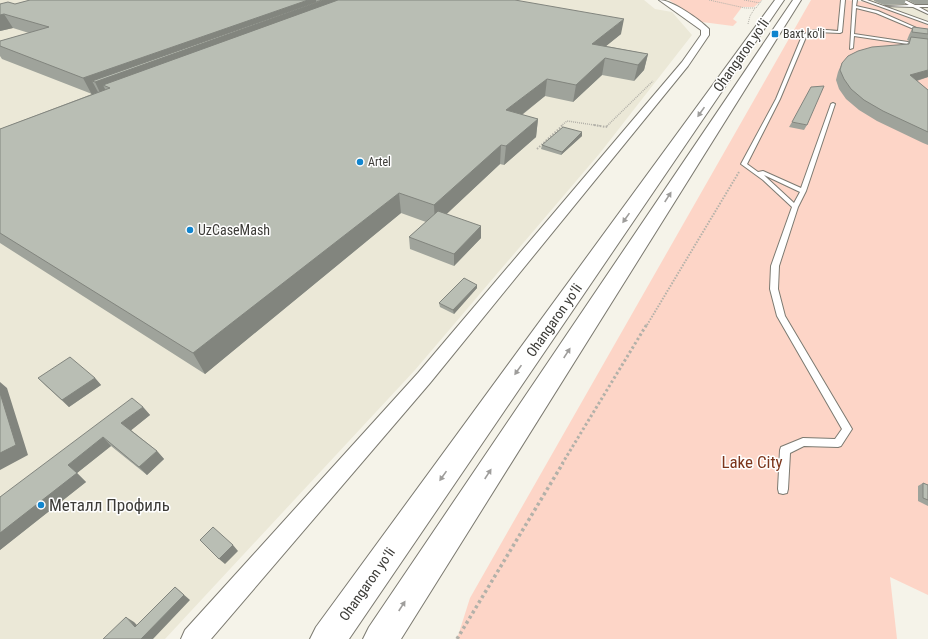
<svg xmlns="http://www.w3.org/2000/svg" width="928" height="639" viewBox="0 0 928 639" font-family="'Roboto Condensed',sans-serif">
<rect width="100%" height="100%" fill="#f5f3e9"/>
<path fill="#ebe8d7" d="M0,0H644L655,9L672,12L692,35L600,153L415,370L165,639H0Z
M868,0H928V22L885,7Z"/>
<path fill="#fdd5c7" d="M669,0H762L754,7H742L733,19L737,22L733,26L702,22Z
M811,0H847L867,2L928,25V595L890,577L897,639H457L470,598Z"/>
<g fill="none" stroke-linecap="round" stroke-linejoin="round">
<defs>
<path id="lane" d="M841,0H845L842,32L840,33L816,32L806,37L780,99L747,164L758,172L763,171L801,188L831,104L833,103L835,104L806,191L798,207L779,266L778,289L785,316L852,429L841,446L838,447L804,446L790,453L788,489L787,493L783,494L779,493L778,489L780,450L781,447L803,438L835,439L842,429L777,316L770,289L771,266L792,207L763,180L741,164L776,99L802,36C812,27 826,30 838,31ZM764,175L800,192L794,203L767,178Z
M853,0H857L856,6L878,11L928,33V35L876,13L856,8L854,34L928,45V47L854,36L853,48L850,49Z
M862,0H867L928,22V24Z
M900,0H905L915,5H928V7H919L928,12V14L913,7L885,6L909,5Z"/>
<path id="street" d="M659,0C672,0 699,19 709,29V35L688,66L430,383L211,639H181L185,630L418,373L682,62L701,35V30Z"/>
<path id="highway" d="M775,0H784L349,639H310L316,627Z
M793,0H801L401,639H363L369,627Z"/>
</defs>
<use href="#lane" stroke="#7c7a71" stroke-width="2"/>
<use href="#street" stroke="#7c7a71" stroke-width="2"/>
<use href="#highway" stroke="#7c7a71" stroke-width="2"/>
<path stroke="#b3b1a9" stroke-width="1" stroke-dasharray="1 1" stroke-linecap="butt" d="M709,0L745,8H756L762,0
M744,0L760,3
M748,24L750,16L755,8"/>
<path stroke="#b3b1a9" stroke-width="1.5" stroke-dasharray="1 1" stroke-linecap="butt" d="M561,126L567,121L601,126
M607,126L653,81"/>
<path stroke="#b3b1a9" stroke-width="2" stroke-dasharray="1.5 1.5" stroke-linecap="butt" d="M594,125L606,127L608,125
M537,149L563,125
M647,325L739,172"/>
<path stroke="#b3b1a9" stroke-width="3" stroke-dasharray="2.5 2.5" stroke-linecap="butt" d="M562,464L647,324"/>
<path stroke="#b3b1a9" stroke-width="3.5" stroke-dasharray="3 3" stroke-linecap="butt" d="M457,639L563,463"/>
<use href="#lane" fill="#fff" fill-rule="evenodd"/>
<use href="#street" fill="#fff" fill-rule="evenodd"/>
<use href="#highway" fill="#fff" fill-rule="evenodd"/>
</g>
<path fill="#9fa39b" d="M30,0H515L621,34L606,46L648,54L644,70L634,81L602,75L573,102L545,96L522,115L538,119L536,137L504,165L500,164L446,214L481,238L454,266L410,249L409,237L426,222L401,213L205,374L0,243V129L92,94L2,59L0,56V41L29,33L13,28L0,31V4H15Z
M874,0H906L904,4L884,5L874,1Z
M908,0H928V4H915Z
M913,27L928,29V77L917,81L928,90V145L923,143L877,121L859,110L846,99L839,89L836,80L838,72L842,63L907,44L909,41L907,40L909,35Z
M792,122L807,125L804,130L789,127Z
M582,132V136L561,155L541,149L542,145Z
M477,285V288L454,314L440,307L439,303Z
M38,378H95L101,385L69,407L46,386Z
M143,407L150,415L131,430L157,451L164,459L147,475L111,446L77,473L86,482L0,550V497Z
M923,483L928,485V506L918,501V486Z"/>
<path fill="#82857e" d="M308,0H316V3L324,0H363L110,88L103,85L109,97L103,99L95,82L92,81L98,92L92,95L83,78Z
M4,14L13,28L0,31V15Z
M624,19L621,34L590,59L592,44Z
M648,54L644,70L634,81L638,65Z
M605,58L602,75L573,102L576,85Z
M928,70V77L905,84L910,75Z
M547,79L545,96L505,128L506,110Z
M538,119L536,137L504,165L506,146Z
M582,132V136L561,155L562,152Z
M501,145L500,164L435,225L434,205Z
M399,193L401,213L205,374L193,353Z
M481,226V238L454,266V254Z
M477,285V288L454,314L453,310Z
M95,378L101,385L69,407L62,400Z
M0,382L7,388L28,455L0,470Z
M143,407L150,415L129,432L121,423Z
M103,437L111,446L77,473L86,482L0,550V533L68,465Z
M157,451L164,459L147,475L139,467Z
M233,545L238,551L225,564L219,559Z
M175,587L190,600L153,639H141Z
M126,617L134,622L143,631L135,627Z"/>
<path fill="#b9beb4" stroke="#82857e" d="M30,0H308L83,78L0,46V41L49,27L4,14L0,15V4L8,2L15,4Z
M322,0H324L95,82L92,81Z
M338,0H515L624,19L592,44L648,54L638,65L605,58L576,85L547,79L506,110L538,119L506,146L501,145L434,205L399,193L193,353L0,233V129L110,88L103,85Z
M913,27L928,29V34L912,32Z
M911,37L928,39V70L910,75L928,90V132L883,111L864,100L851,89L844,79L840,70L842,63L848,56L858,51L872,47L909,44Z
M824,86L807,125L792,122L811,87Z
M563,127L582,132L562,152L542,145Z
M438,211L481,226L454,254L409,237Z
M464,278L477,285L453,310L439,303Z
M70,357L95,378L62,400L38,378Z
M0,393L16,445L0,453Z
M132,398L143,407L121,423L157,451L139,467L103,437L68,465L77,473L0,533V497Z
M923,483L928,485V500L923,498Z
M213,527L233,545L219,559L200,540Z
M175,587L184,595L141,639H103L126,617L135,627Z"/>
<defs><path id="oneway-solid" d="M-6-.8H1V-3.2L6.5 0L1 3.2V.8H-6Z"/></defs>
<g fill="#9e9d9b">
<use href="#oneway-solid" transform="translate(701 112) rotate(125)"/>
<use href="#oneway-solid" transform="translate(668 197) rotate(-57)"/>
<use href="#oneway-solid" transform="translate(626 218) rotate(125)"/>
<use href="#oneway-solid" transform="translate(567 353) rotate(-57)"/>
<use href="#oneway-solid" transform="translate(518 370) rotate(125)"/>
<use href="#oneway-solid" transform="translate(488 474) rotate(-57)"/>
<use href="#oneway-solid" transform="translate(443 476) rotate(125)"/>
<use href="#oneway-solid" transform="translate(402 606) rotate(-57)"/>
</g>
<g fill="#1185ce" stroke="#fff" stroke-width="1.5">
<rect x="771" y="30" width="8" height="8" rx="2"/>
<circle cx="360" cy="162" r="4"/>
<circle cx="190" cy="230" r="4"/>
<circle cx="41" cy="505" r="4"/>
</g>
<g text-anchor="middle" stroke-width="3" stroke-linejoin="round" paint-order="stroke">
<g font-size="12" fill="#3c3b37" stroke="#fff" text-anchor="start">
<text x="783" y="38">Baxt ko'li</text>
<text x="368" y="166">Artel</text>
</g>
<g font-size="14" fill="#3c3b37" stroke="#fff">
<text transform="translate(741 55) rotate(-55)" y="5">Ohangaron yoʻli</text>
<text transform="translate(554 320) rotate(-55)" y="5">Ohangaron yoʻli</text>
<text transform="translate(367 584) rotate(-55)" y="5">Ohangaron yoʻli</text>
</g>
<g font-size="14" fill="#3c3b37" stroke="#fff" text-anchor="start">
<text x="198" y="235">UzCaseMash</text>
</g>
<g font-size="17" fill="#7c361c" stroke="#fff">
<text x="752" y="468">Lake City</text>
</g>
<g font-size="17" fill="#3c3b37" stroke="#fff" text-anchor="start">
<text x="49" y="511">Металл Профиль</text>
</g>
</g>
</svg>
